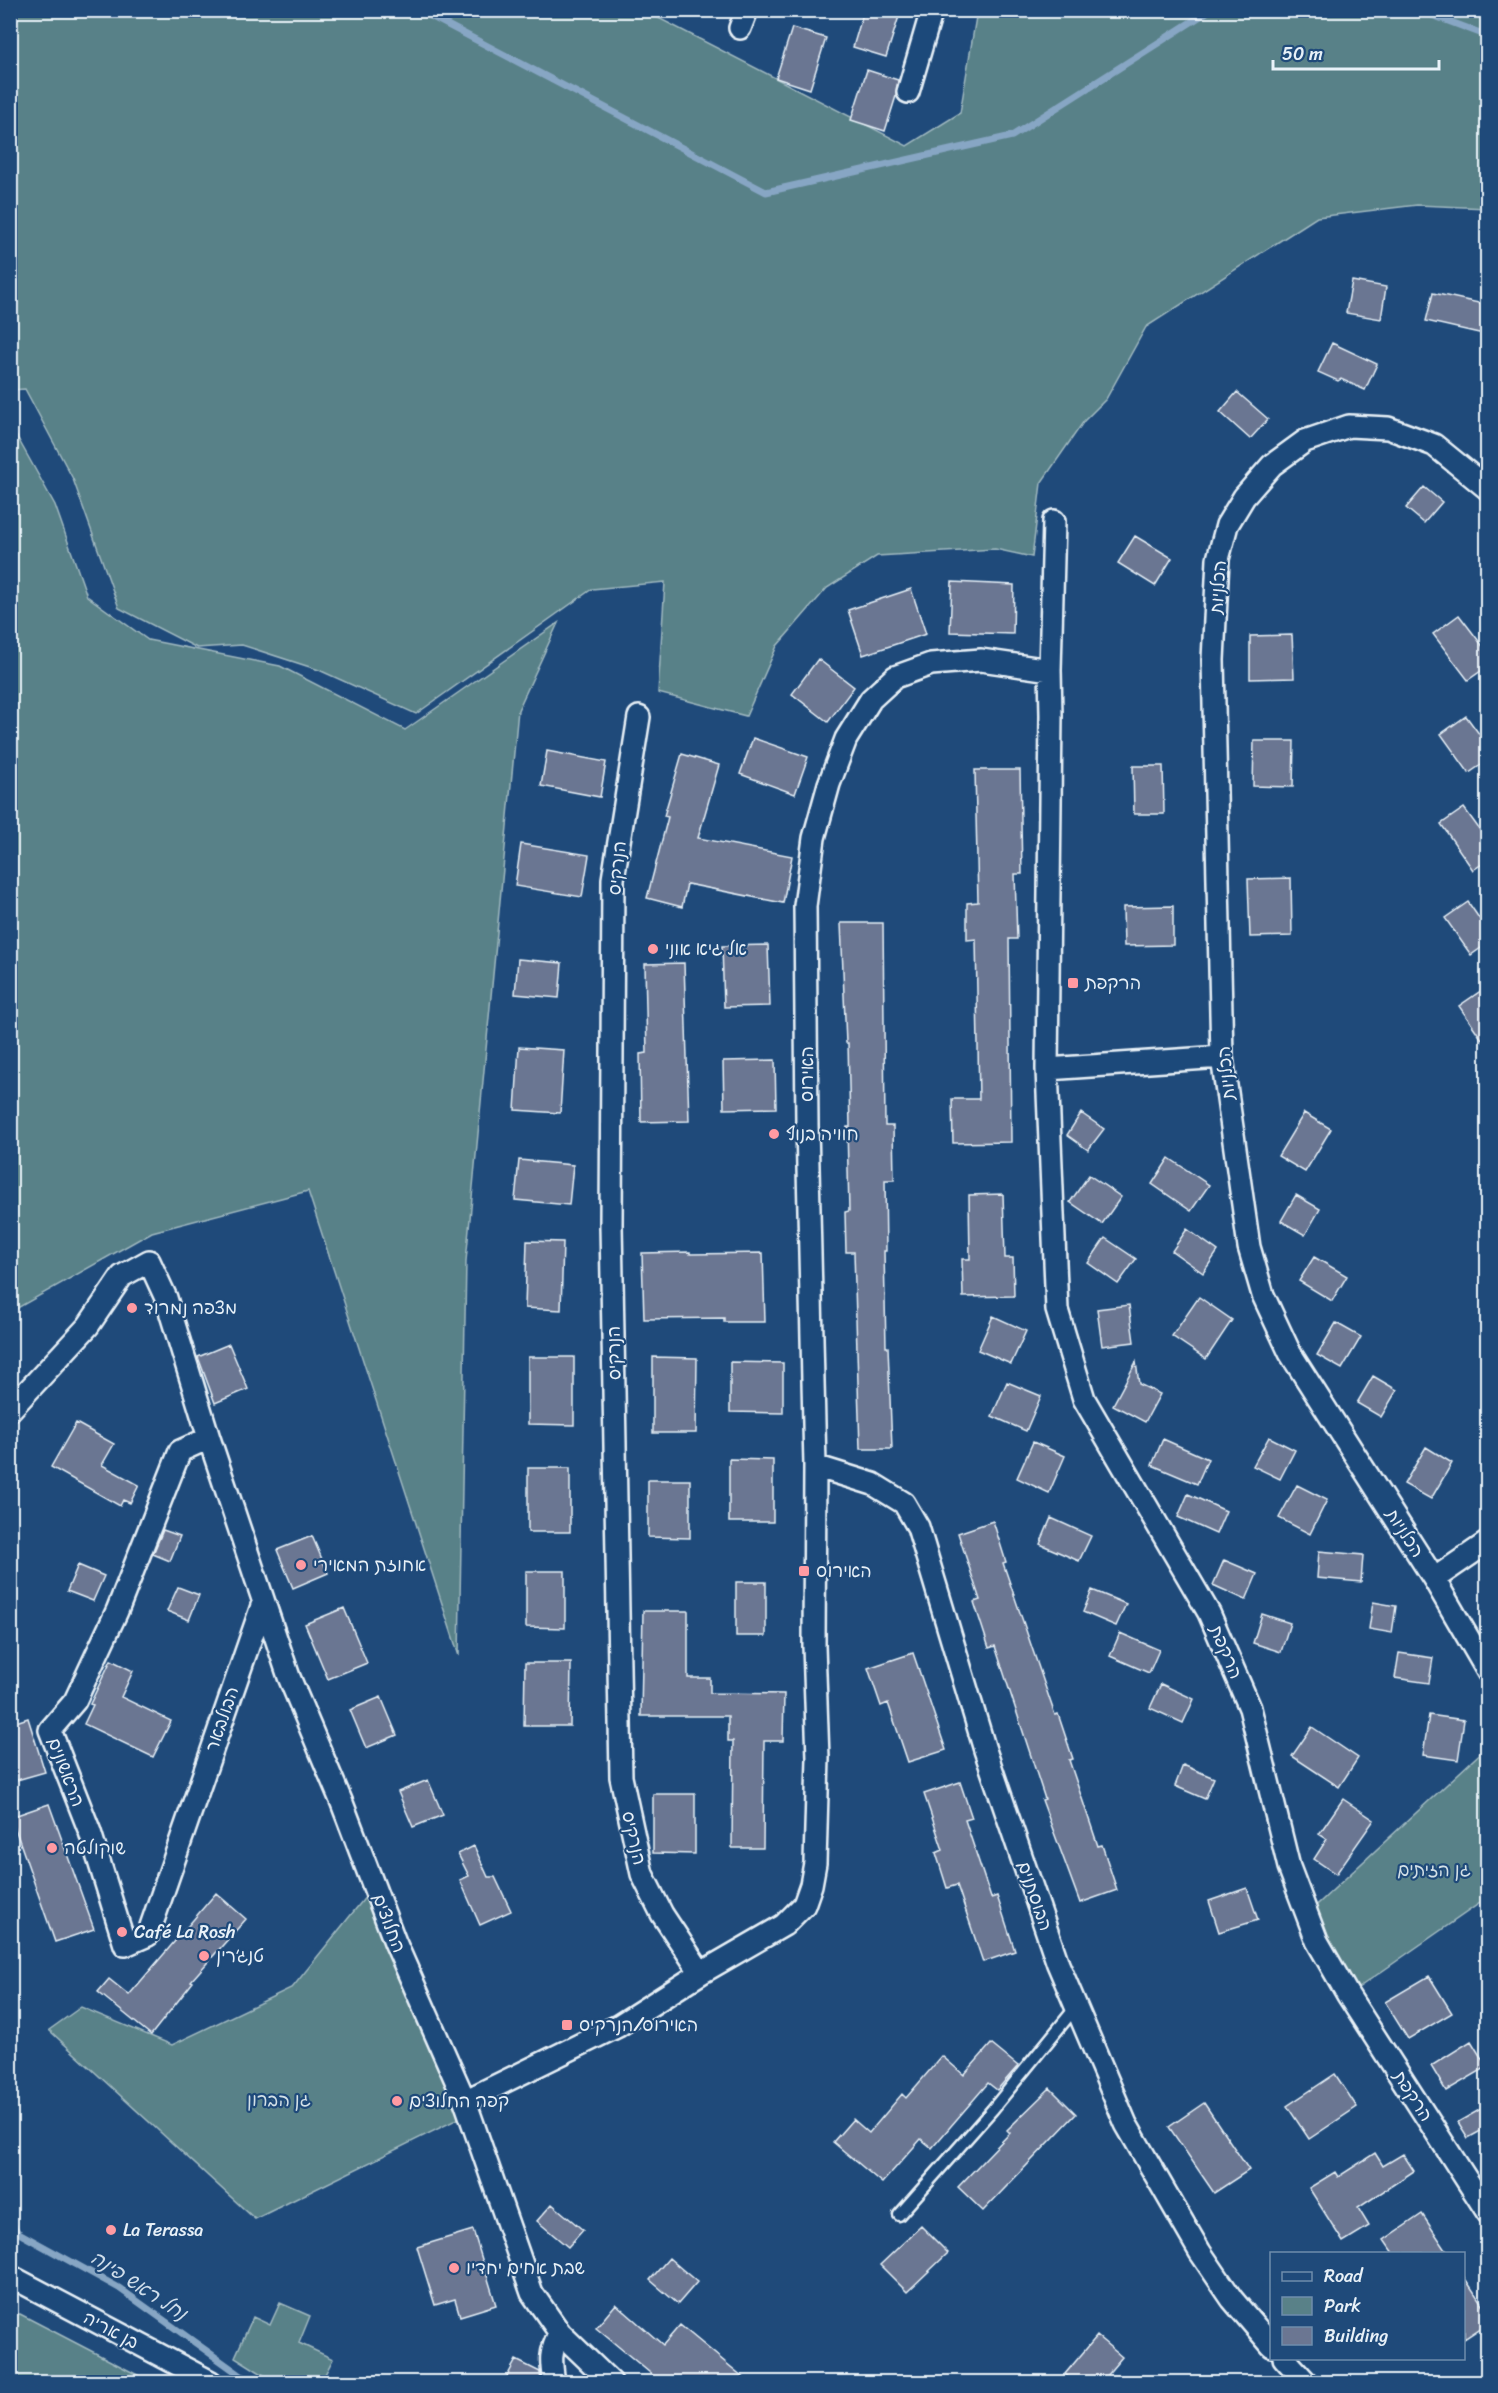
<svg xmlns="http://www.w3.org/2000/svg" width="1498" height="2393" viewBox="0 0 1498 2393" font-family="Sriracha,'Playpen Sans Hebrew',sans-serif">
<rect width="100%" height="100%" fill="#1f4a7a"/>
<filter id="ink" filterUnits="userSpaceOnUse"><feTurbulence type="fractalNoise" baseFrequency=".0167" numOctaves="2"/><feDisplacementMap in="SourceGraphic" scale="12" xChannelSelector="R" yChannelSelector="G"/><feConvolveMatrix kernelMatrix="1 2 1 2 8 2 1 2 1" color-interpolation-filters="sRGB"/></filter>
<g filter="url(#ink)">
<path fill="#598188" stroke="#a0b9c0" stroke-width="1.5" d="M11,11H645L907,146L960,113L977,11H1487V208L1417,205L1317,217L1146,327L1106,399L1084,421L1041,483L1032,557L995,549L877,556L827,588L777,646L746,716L658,693L665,582L592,589L416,714L319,670L242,645L197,648L119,608L73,479L25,389L11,390Z
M11,426L55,505L87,596L148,640L280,666L405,730L558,623L518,710L466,1261L459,1656L308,1191L152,1232L19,1307L11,1315Z
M1487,1747V1898L1348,1995L1305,1916Z
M367,1895L460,2118L255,2219L49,2030L81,2007L172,2045L293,1987Z
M280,2303L310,2316L299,2343L333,2359L321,2382H275L235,2357L253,2317L270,2325Z
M20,2314L151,2382H11V2315Z"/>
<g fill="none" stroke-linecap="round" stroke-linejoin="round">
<path stroke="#87a6c4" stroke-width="7" d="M419,10L766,192L1012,136L1210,10
M1419,10L1488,36
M10,2219L17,2232L119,2288L250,2382"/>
</g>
<path fill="#6b7692" stroke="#e8f1f8" stroke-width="1.5" d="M864,10H901L886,57L853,47Z
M792,28L826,38L810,89L776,78Z
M867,70L898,80L896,96L885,131L851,120Z
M1352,281L1386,287L1381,319L1346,313Z
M1433,293L1488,305V335L1426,321Z
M1332,343L1377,364L1365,390L1341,379L1338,381L1318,372Z
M1237,392L1268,419L1250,439L1220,412Z
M1424,487L1442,502L1424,523L1406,508Z
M1135,536L1172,558L1155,586L1118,563Z
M952,582L1014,585L1013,634L950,632Z
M911,589L926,634L863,655L848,610Z
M1459,615L1488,653V666L1468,680L1433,634Z
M1292,635L1294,678L1250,679V636Z
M818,659L854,687L828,722L792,694Z
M1466,716L1488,746V760L1469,773L1441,734Z
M753,738L808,757L795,794L740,774Z
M1254,741H1294L1293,787L1253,786Z
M547,751L606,762L600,797L541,786Z
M682,754L719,765L698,838L792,856L783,903L687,884L682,907L647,898L668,817L664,816Z
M1133,766H1163L1164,814H1134Z
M975,770H1020L1022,874H1015L1017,939H1009L1011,1142L953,1143L952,1099H979L976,939L967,940V903L978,902Z
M1464,808L1488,841V860L1473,870L1441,824Z
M521,844L589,855L582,897L515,886Z
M1291,878L1292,936L1250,937L1248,879Z
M1468,902L1488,931V943L1471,955L1445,918Z
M1173,906V945L1124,946L1123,907Z
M841,923H883L885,1126H893L894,1180H885L886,1251H884L886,1347H888L892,1449H860L854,1252H846L845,1212L849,1211L847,1127H850L848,1043H846Z
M768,945L770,1006L724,1007L722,946Z
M518,959L562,963L559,998L515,994Z
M684,963L689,1121L641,1122L640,1054L647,1053L645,964Z
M1488,986V1048L1459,1006Z
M519,1047L564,1050L560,1113L515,1110Z
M775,1060L776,1108L724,1109L723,1061Z
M1081,1113L1104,1129L1088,1150L1067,1135Z
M1304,1113L1331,1129L1305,1172L1278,1156Z
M1169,1158L1209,1185L1191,1211L1152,1184Z
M519,1160L573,1165L569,1205L515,1200Z
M1089,1175L1121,1197L1102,1224L1070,1202Z
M1003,1194L1005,1258H1013L1014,1296L963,1297L962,1259H970L969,1195Z
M1296,1195L1320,1209L1305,1235L1281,1221Z
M1187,1229L1218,1251L1203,1273L1172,1251Z
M1105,1238L1136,1259L1118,1284L1088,1263Z
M527,1241L563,1242L561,1310L525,1308Z
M690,1252V1254L763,1253L765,1322H724V1318L644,1319L642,1253Z
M1314,1257L1347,1276L1332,1301L1299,1281Z
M1199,1297L1232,1320L1206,1359L1172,1336Z
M1129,1305L1134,1342L1102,1346L1097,1309Z
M993,1316L1026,1331L1011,1364L978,1350Z
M1336,1323L1361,1337L1342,1369L1317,1355Z
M229,1344L248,1389L215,1403L198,1357Z
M528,1357H574V1425L528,1424Z
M653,1357L697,1358L696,1433H653Z
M730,1362L783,1363V1413L730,1412Z
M1136,1362L1139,1384L1160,1394L1145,1422L1113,1405Z
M1373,1376L1397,1390L1381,1417L1357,1403Z
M1007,1382L1041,1396L1026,1431L992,1416Z
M76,1423L114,1444L102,1465L139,1485L130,1503L123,1500L120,1506L51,1467Z
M1269,1437L1295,1450L1280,1479L1253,1466Z
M1163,1439L1208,1459L1197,1484L1152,1465Z
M1033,1442L1065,1456L1049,1493L1017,1478Z
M1426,1447L1452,1463L1431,1499L1404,1484Z
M729,1459L773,1460V1522H729Z
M528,1468H570V1532H528Z
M648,1480H690V1538L648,1537Z
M1297,1485L1327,1500L1310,1534L1279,1518Z
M1188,1494L1226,1511L1216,1534L1178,1517Z
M1051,1518L1091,1536L1079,1561L1040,1544Z
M993,1521L1006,1562L1003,1563L1055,1715L1058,1714L1073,1759L1069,1760L1098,1846L1102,1845L1117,1890L1080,1903L1042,1800L1045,1799L995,1646L989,1648L974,1602L980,1600L958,1533Z
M163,1530L180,1536L170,1561L153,1554Z
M312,1536L328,1573L293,1588L277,1550Z
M1319,1551L1363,1555L1361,1582L1317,1578Z
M1224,1560L1257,1574L1246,1600L1213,1585Z
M78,1565L104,1576L93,1601L67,1591Z
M526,1571H565V1628L526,1627Z
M736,1582H766V1636H736Z
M178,1587L199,1595L189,1620L167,1611Z
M1092,1590L1126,1604L1116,1626L1083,1612Z
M1373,1602L1396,1606L1392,1633L1369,1629Z
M344,1608L367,1663L328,1679L305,1624Z
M643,1611H688V1678H710V1693L784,1694L783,1741H764L763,1848H732L733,1741H728V1716H641Z
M1262,1614L1290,1623L1281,1652L1253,1643Z
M1120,1633L1159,1650L1149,1673L1110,1656Z
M913,1653L946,1750L908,1762L888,1703L881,1706L868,1668Z
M1399,1653L1433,1658L1429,1683L1395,1678Z
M111,1660L133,1671L121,1697L171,1721L153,1757L84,1724L93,1705L90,1704Z
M525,1663H571L570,1726H524Z
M1161,1684L1194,1699L1183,1723L1150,1708Z
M381,1697L397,1735L366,1748L350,1710Z
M1429,1715L1464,1720L1458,1760L1423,1755Z
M28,1718L45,1772L10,1782V1724Z
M1312,1727L1358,1758L1339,1787L1292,1756Z
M1183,1765L1214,1778L1205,1799L1175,1786Z
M428,1780L443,1815L413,1827L398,1792Z
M960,1782L972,1818L965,1820L991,1898L997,1896L1015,1951L983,1962L957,1885L947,1888L936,1853L943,1850L924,1794Z
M653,1794H695V1854L653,1853Z
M1343,1799L1374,1820L1336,1874L1314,1859L1327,1839L1319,1834Z
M49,1804L94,1929L55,1942L11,1817Z
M474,1846L488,1877H495L511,1911L480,1925L460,1880L469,1876L458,1854Z
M1247,1888L1258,1920L1219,1932L1209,1901Z
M216,1893L246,1919L191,1981L193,1982L151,2035L98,1992L109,1979L129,1995Z
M1429,1976L1452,2013L1408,2039L1385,2002Z
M1471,2041L1487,2067L1446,2091L1431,2066Z
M991,2044L1018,2066L997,2090L988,2083L932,2148L921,2139L882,2183L833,2142L853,2119L869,2133L902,2094L906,2098L942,2056L964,2075Z
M1335,2074L1357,2107L1309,2139L1287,2106Z
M1050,2088L1076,2114L983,2211L958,2187L1010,2133L1007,2130Z
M1204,2103L1249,2170L1214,2193L1169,2127Z
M1488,2105V2127L1468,2138L1458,2122Z
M1375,2153L1383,2166L1403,2154L1414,2171L1358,2208L1369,2226L1343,2242L1309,2188L1335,2172L1338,2177Z
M552,2204L583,2230L568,2247L537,2221Z
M1422,2214L1448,2253H1393L1384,2240Z
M921,2226L948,2253L907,2292L880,2265Z
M473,2230L496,2305L460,2316L455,2299L435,2305L417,2247Z
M669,2258L697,2282L678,2304L650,2280Z
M1464,2277L1488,2313V2323L1464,2339Z
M616,2304L663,2345L680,2325L749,2382H661L596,2328Z
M1097,2336L1122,2357L1101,2382H1075L1065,2374Z
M516,2360L540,2372L541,2382H504Z"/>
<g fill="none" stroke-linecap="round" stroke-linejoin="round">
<defs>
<path id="lane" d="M899,2215L992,2110L1076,2007"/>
<path id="street" d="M740,28L747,10
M908,92L932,10
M1488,489L1434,445L1388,428L1349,426L1305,441L1272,465L1244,497L1227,525L1218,559L1213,660L1222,1057L1249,1247L1263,1295L1290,1353L1434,1579L1488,1672
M1054,521L1050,670L1051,715L1047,1069L1057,1310L1084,1399L1209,1613L1250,1708L1289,1867L1317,1941L1348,1995L1488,2213
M639,717L613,879L611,1224L621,1777L642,1874L662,1914L701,1973
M1047,1069L1222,1057
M10,1410L88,1326L122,1276L149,1261L166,1298L209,1438L289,1677L342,1803L395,1942L465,2101L532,2293L560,2333L611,2382
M209,1438L180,1451L117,1611L75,1701L50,1730L90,1832L125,1945L148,1935L263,1603
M815,1466L873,1484L904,1503L918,1527L985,1750L1058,1964L1126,2124L1200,2252L1232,2299L1272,2346
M1434,1579L1488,1542
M465,2101L618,2026L701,1973L784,1925L804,1905L811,1885L815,1863L818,1758L814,1646L815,1466L807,1125L805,906L814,838L829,784L846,739L871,699L895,677L931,664L981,660L1050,670
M10,2276L211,2382
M1284,2358L1306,2382
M554,2382C551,2362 549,2353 560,2333"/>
</defs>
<use href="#lane" stroke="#e8f1f8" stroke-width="15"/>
<use href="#street" stroke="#e8f1f8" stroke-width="26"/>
<use href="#lane" stroke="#1f4a7a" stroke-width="10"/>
<use href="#street" stroke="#1f4a7a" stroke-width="21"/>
</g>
</g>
<g fill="#ff9aa2" stroke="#1f4a7a" stroke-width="2">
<circle cx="653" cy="949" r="6"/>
<rect x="1067" y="977" width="12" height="12" rx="3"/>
<circle cx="774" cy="1134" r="6"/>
<circle cx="132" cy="1308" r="6"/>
<circle cx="301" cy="1565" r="6"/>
<rect x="798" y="1565" width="12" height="12" rx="3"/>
<circle cx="52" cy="1848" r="6"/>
<circle cx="122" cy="1932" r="6"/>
<circle cx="204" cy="1956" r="6"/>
<rect x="561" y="2019" width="12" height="12" rx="3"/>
<circle cx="397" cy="2101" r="6"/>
<circle cx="111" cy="2230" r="6"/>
<circle cx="454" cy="2268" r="6"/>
</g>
<g text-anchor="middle" stroke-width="4.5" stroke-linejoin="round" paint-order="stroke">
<g font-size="18" fill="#e8f1f8" stroke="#1f4a7a">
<text transform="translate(1218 587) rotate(-86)" y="6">הכלניות</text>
<text transform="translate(617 868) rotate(-84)" y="6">הנרקיס</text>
<text transform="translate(1226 1073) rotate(-96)" y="6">הכלניות</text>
<text transform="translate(807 1074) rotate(-90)" y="6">האירוס</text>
<text transform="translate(614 1353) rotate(-91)" y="6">הנרקיס</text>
<text transform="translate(1405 1533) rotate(57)" y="6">הכלניות</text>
<text transform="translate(1226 1652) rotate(67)" y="6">הרקפת</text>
<text transform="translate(222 1719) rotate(-71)" y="6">הבולבאר</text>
<text transform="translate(66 1772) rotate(69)" y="6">הראשונים</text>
<text transform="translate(634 1838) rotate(77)" y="6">הנרקיס</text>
<text transform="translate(1035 1896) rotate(71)" y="6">הבוסתנים</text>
<text transform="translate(389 1923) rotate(69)" y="6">החלוצים</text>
<text transform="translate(1413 2096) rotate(57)" y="6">הרקפת</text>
<text transform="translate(111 2330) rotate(28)" y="6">בן אריה</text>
</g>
<g font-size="18" fill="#e8f1f8" stroke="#1f4a7a" text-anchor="start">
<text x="665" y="955">אל גיא אוני</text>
<text x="1085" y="989">הרקפת</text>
<text x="786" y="1140">חוויה בנוף</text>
<text x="144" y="1314">מצפה נמרוד</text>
<text x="313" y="1571">אחוזת המאירי</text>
<text x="816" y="1577">האירוס</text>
<text x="64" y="1854">שוקולטה</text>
<text x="134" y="1938">Café La Rosh</text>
<text x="216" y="1962">טנג׳רין</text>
<text x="579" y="2031">האירוס/הנרקיס</text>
<text x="409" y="2107">קפה החלוצים</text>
<text x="123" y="2236">La Terassa</text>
<text x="466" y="2274">שבת אחים יחדיו</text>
</g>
<g font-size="18" fill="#d3e0e7" stroke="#1f4a7a">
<text x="1434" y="1876">גן הזיתים</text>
<text x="279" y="2106">גן הברון</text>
</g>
<g font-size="20" font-style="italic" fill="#d0deeb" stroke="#1f4a7a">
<text transform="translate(139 2285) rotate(33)" y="7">נחל ראש פינה</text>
</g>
</g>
<rect width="1498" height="2393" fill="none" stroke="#1f4a7a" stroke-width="36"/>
<rect x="18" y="18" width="1462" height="2357" fill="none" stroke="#e8f1f8" stroke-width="2" filter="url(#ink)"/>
<rect x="1270" y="2252" width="195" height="108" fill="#1f4a7a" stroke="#6f8dac" stroke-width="1.5"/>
<rect x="1282" y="2272" width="30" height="9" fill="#1f4a7a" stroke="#6f8dac" stroke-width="1.5"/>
<text x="1324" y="2282" font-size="18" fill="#e8f1f8">Road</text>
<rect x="1282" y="2297" width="30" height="18" fill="#598188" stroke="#6f8dac" stroke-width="1.5"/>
<text x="1324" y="2312" font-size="18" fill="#e8f1f8">Park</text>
<rect x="1282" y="2327" width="30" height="18" fill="#6b7692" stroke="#6f8dac" stroke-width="1.5"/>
<text x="1324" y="2342" font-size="18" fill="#e8f1f8">Building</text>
<path d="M1273 60v9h166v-9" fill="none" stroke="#e8f1f8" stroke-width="3"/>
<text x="1282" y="60" font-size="18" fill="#e8f1f8" stroke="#1f4a7a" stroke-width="4.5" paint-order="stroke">50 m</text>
</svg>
